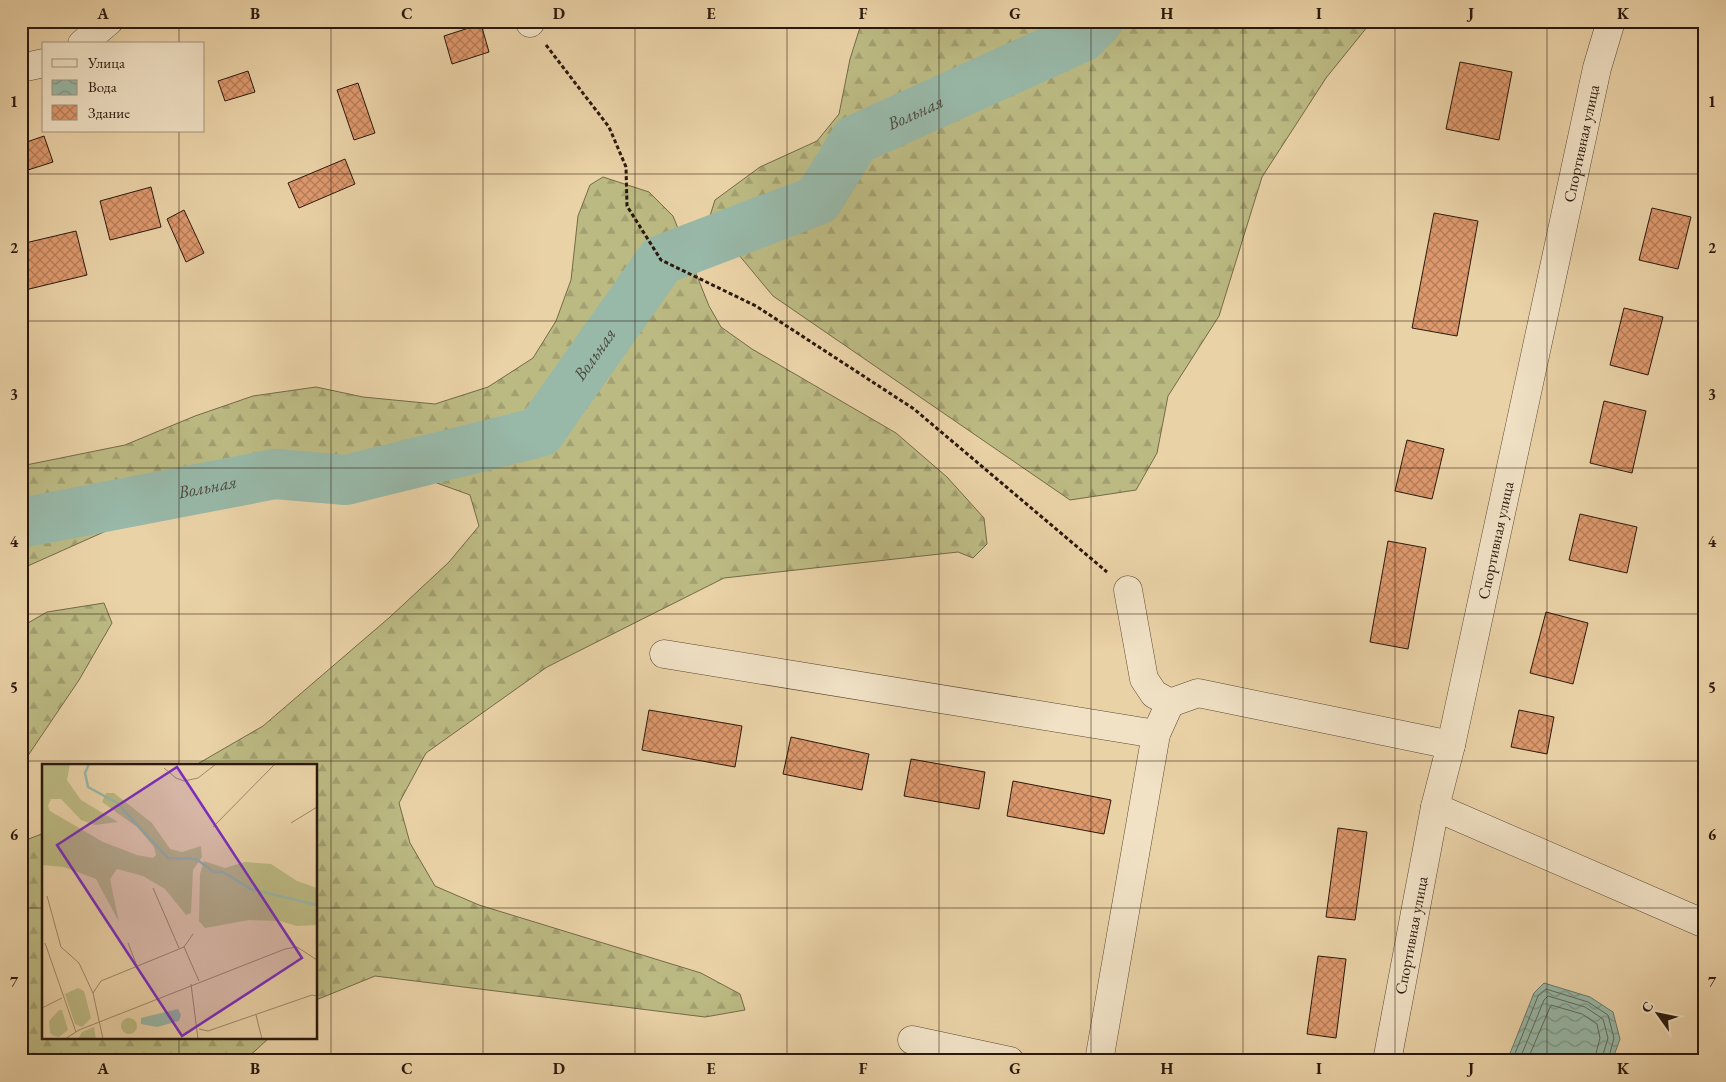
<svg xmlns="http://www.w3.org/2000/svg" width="1726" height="1082" viewBox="0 0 1726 1082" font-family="'EB Garamond',serif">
<defs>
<pattern id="forest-firs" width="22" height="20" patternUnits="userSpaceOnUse" patternTransform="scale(1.25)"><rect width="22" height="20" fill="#bcba83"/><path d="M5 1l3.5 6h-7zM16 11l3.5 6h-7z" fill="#a29f70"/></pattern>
<pattern id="water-waves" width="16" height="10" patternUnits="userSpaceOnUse" patternTransform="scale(1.25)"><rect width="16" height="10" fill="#98b8a8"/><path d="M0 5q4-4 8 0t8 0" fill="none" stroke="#7c9587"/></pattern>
<pattern id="building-cross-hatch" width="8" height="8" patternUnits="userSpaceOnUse" patternTransform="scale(1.25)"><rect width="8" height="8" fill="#de996d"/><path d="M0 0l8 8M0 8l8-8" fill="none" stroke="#b47c58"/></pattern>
</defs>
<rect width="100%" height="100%" fill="#ead2a7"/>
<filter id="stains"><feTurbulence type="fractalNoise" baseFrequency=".004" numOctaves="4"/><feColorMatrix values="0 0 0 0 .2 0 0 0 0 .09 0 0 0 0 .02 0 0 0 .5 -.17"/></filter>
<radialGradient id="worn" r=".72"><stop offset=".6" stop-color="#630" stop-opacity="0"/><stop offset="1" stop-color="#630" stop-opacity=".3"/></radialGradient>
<path fill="url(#forest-firs)" stroke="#746a48" d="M862,21H1372L1326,78L1262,177L1219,316L1168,396L1157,453L1136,490L1070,500L773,296L709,219L715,200L760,167L817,141L839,114L850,59Z
M603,177L649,192L673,216L709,306L721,327L752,349L896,433L947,477L984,518L987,544L973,558L958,552L724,578L547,667L426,753L399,803L410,843L435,886L479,905L701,973L740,994L745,1010L705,1017L375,976L316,1000V766H194L263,726L390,617L449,562L479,526L470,495L412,474L328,493L214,503L115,527L21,569V466L125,445L195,416L253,396L316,387L363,397L435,404L488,387L533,358L556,321L571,280L578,216L590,185Z
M104,603L112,623L79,680L21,766V627L47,612Z
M44,833V1038H269L244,1061H21V842Z"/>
<path fill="url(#water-waves)" stroke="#6c786a" d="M1544,983L1590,997L1613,1012L1620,1039L1612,1061H1507L1534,993Z"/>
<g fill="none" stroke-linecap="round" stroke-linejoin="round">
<path stroke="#62685a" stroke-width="1" d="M1512,1061L1538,996L1546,989L1588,1002L1608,1015L1614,1038L1608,1061
M1519,1061L1544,1000L1548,996L1585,1007L1603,1019L1608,1038L1601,1061
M1527,1061L1551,1005L1582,1014L1597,1024L1600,1038L1594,1061"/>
<path stroke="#98b8a8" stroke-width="50" id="s1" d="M21,523L275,474L346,480L540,432L661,260L818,200L855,140L1082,37L1098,21"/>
</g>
<path fill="url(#building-cross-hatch)" stroke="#2b190d" d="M481,24L489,52L452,64L444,36Z
M1460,62L1512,72L1499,140L1446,129Z
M248,71L255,92L225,101L218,81Z
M358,83L375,133L354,140L337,90Z
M44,136L53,162L28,170L21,151V144Z
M345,159L355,184L299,208L288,183Z
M151,187L161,227L110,240L100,201Z
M1652,208L1691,217L1678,269L1639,260Z
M184,210L204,253L186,262L167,219Z
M1434,213L1478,221L1457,336L1412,328Z
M76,231L87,275L21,291V244Z
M1624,308L1663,317L1648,375L1610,365Z
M1604,401L1646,411L1632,473L1590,463Z
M1407,440L1444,449L1432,499L1395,491Z
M1580,514L1637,527L1627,573L1569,560Z
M1388,541L1426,548L1408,649L1370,642Z
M1546,612L1588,623L1573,684L1530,673Z
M649,710L742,726L735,767L642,750Z
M1519,710L1554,717L1547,754L1511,747Z
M791,737L869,754L862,790L783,774Z
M911,759L985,772L979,809L904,796Z
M1013,781L1111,800L1104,834L1007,816Z
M1338,828L1367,832L1355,920L1326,917Z
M1318,956L1346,959L1336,1038L1307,1034Z"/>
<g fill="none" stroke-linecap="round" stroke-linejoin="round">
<defs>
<g id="minor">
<path d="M530,21V23"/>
<path d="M82,44L109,21"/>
<path d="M21,68L44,63"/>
<path d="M1128,590L1144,679L1154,694L1170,703"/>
<path d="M664,654L1156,734"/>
<path d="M1435,807L1705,924"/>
<path d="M912,1040L1010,1061"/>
<path d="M1099,1061L1156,734L1170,703L1198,693L1451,745"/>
<path id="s2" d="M1387,1061L1435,807L1451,745L1597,68L1611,21"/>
</g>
</defs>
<use href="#minor" stroke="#5b4734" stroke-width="29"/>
<path stroke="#2b190d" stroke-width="3" stroke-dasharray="4 2.5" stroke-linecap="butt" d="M546,45L609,127L626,167L627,206L661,260L756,306L914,409L1107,572"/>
<use href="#minor" stroke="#f1e2c6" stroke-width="28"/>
</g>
<path fill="none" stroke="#2b190d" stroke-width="1" stroke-opacity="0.55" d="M179,21V44M331,21V1061M483,21V1061M635,21V1061M787,21V1061M939,21V1061M1091,21V1061M1243,21V1061M1395,21V1061M1547,21V1061M179,131V766M21,174H1705M21,321H1705M21,468H1705M21,614H1705M21,761H1705M21,908H44M316,908H1705M179,1038V1061"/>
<g text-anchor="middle" stroke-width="4.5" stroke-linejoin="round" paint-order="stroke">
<g font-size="16" fill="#2b190d" stroke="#f1e2c6">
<text dy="6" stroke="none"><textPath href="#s2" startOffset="938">Спортивная улица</textPath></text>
<text dy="6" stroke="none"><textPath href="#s2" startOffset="532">Спортивная улица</textPath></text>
<text dy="6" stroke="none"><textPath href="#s2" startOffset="128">Спортивная улица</textPath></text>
</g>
<g font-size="18" font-style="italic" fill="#4c493c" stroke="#f1e2c6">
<text dy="6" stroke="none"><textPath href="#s1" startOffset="1045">Вольная</textPath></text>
<text dy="6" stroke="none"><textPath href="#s1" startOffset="625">Вольная</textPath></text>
<text dy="6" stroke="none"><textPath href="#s1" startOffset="190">Вольная</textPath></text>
</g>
</g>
<g transform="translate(42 764)">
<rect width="275" height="275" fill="#ead2a7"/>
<path d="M0,0H28L25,16L39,36L76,58L53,61L39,56L19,35H9L6,42L8,47L61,78L95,91L111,94L114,91L112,83L95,63L60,38L64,29H72L110,59L128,85L140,88L159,82L160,93L151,106L149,149L144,151L123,125L101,112L75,105L68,115L77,158L54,115L22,103L0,101ZM162,97L183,104L203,98L229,100L255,117L275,124V161L255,162L238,157L207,156L163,164L157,157L158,110ZM36,224L42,227L49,254L40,263L33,260L23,230ZM17,246H20L26,266L17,273L12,272L8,269L7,257ZM79 262a8 8 0 1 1 16 0a8 8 0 1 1-16 0ZM52,263L54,275H36L40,268Z" fill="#bcba83"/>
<path d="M136,245L139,251L137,257L115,263L99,260V254Z" fill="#98b8a8"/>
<path fill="none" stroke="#98b8a8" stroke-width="2.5" d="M47,0L43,9L46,23L75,39L126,94L154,95L172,108H181L209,125L275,141"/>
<path fill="none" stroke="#9e8869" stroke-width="1" d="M122,4L134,14L142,17L156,14L174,0M249,59L275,43M171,63L233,0M111,124L137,184M5,132L19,183L37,199L51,229M3,179L34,268M86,179L95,202M142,183L151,170M149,220L156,275M0,244L20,234M214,251L220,275M157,265L166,267L270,231L275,232M23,275L37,266L243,185L255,183L275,196M61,275L51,229L59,217L142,183L157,217"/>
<path fill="#7b2cbf" fill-opacity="0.15" stroke="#7b2cbf" stroke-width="2.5" d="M135,3L260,194L140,272L15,81Z"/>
<rect width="275" height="275" fill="none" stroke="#2b190d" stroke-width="2.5"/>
</g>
<rect width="1726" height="1082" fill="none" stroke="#ead2a7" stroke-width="55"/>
<rect x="42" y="42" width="162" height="90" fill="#f1e2c6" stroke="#a2927c"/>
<rect x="52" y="59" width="25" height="8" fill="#f1e2c6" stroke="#a2927c"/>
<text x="88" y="68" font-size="15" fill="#2b190d">Улица</text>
<rect x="52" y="80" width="25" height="15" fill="url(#water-waves)" stroke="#a2927c"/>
<text x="88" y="92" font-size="15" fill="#2b190d">Вода</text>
<rect x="52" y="105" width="25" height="15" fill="url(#building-cross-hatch)" stroke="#a2927c"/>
<text x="88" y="118" font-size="15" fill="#2b190d">Здание</text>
<g transform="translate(1658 1014) rotate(303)" stroke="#f1e2c6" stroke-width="4" paint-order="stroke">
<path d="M0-4L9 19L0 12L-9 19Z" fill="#2b190d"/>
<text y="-8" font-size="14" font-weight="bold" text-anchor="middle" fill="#2b190d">С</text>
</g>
<rect x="28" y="28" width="1670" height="1026" fill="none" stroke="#2b190d" stroke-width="2"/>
<g font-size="16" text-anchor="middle" font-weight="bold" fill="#2b190d">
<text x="103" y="19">A</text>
<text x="255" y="19">B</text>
<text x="407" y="19">C</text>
<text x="559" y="19">D</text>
<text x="711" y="19">E</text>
<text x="863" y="19">F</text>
<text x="1015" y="19">G</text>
<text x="1167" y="19">H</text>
<text x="1319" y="19">I</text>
<text x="1471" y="19">J</text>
<text x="1623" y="19">K</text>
<text x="14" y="107">1</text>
<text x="1712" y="107">1</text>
<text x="14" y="253">2</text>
<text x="1712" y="253">2</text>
<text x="14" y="400">3</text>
<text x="1712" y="400">3</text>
<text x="14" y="547">4</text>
<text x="1712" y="547">4</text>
<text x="14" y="693">5</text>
<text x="1712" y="693">5</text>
<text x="14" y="840">6</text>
<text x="1712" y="840">6</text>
<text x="14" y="987">7</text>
<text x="1712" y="987">7</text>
<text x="103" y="1074">A</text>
<text x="255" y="1074">B</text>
<text x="407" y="1074">C</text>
<text x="559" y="1074">D</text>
<text x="711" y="1074">E</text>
<text x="863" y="1074">F</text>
<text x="1015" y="1074">G</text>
<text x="1167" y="1074">H</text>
<text x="1319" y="1074">I</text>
<text x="1471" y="1074">J</text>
<text x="1623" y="1074">K</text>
</g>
<rect width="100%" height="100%" filter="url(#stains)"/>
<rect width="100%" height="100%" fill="url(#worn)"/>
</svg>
